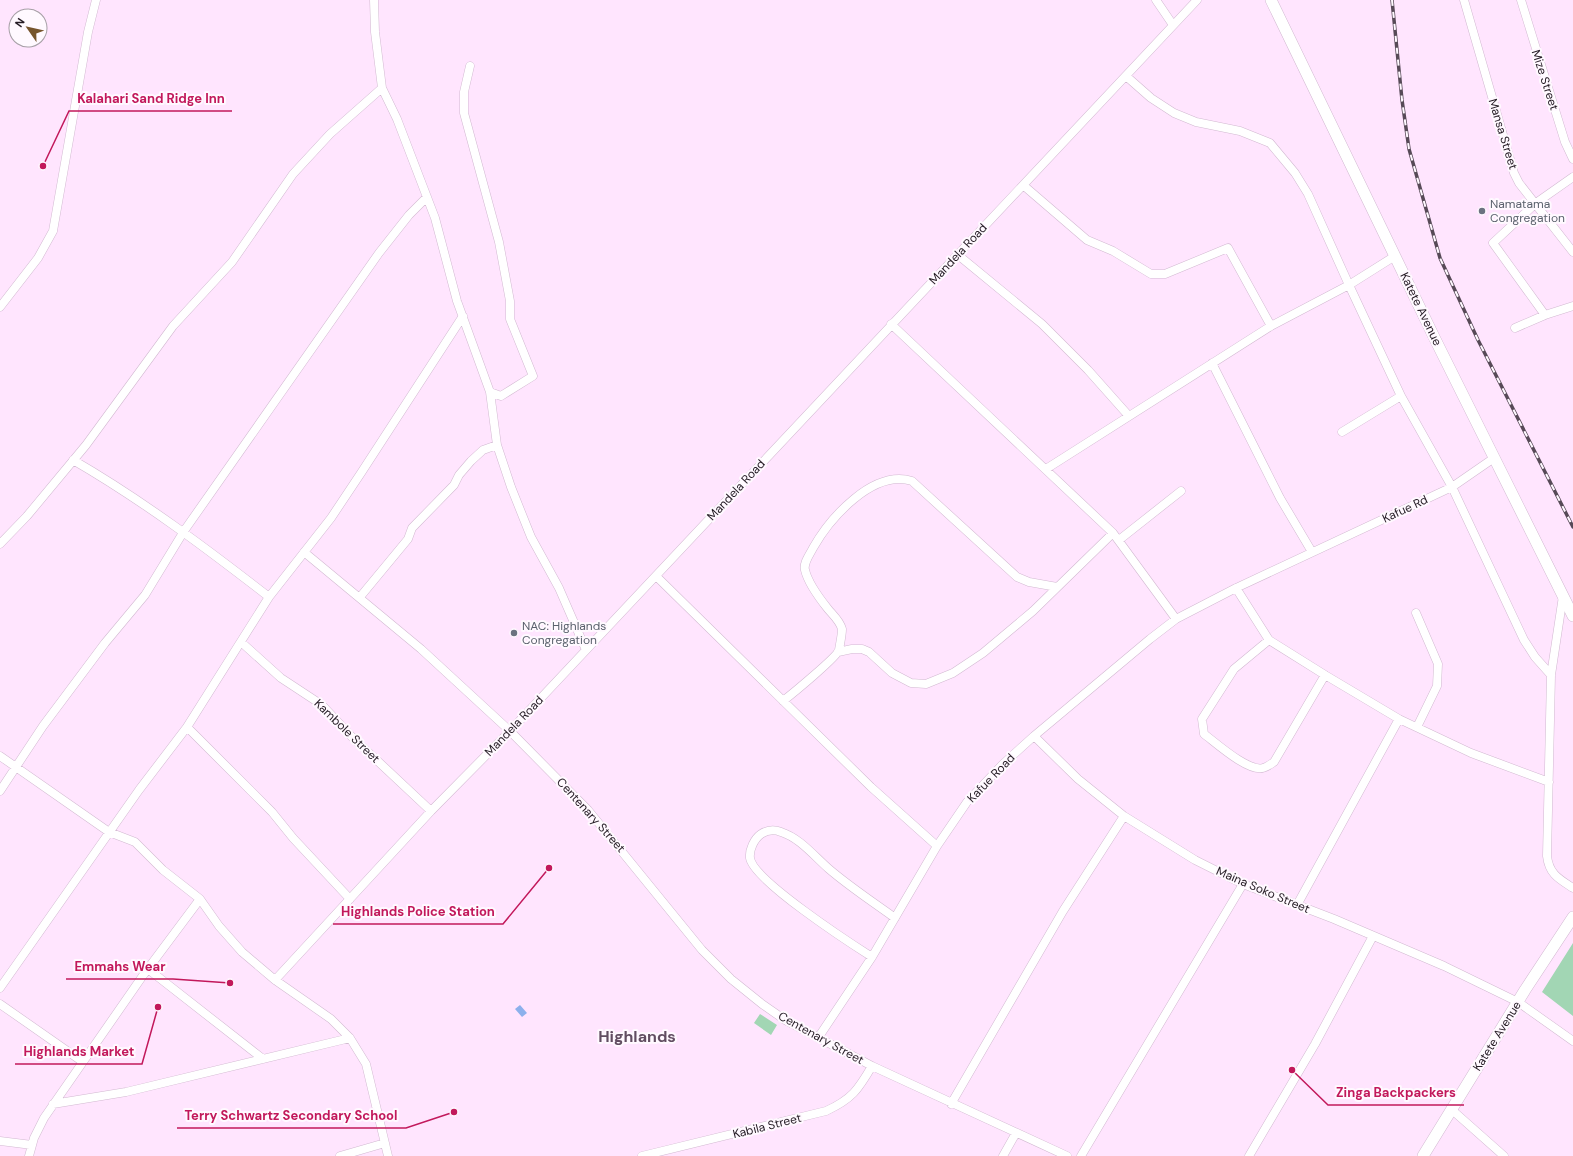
<svg xmlns="http://www.w3.org/2000/svg" width="1573" height="1156" viewBox="0 0 1573 1156" font-family="'DM Sans',sans-serif">
<rect width="100%" height="100%" fill="#ffe5fe"/>
<path fill="#a2d6b4" d="M1573,943V1016L1542,992Z
M760,1014L777,1025L771,1035L754,1023Z"/>
<path fill="#8cb0ec" d="M520,1005L527,1013L522,1017L515,1009Z"/>
<g fill="none" stroke-linecap="round" stroke-linejoin="round">
<defs>
<path id="street" d="M374,0L375,32L382,88L397,119L435,218L457,301L490,392L497,445L511,487L531,537L559,588L586,650
M1156,0L1173,25
M1464,0L1514,173L1519,183L1573,252
M1521,0L1565,142L1573,159
M470,66L464,92V113L499,242L510,301V319L533,376L501,396L490,392
M1126,76L1151,98L1174,113L1196,122L1240,131L1270,143L1295,173L1308,194L1349,285L1395,256
M1023,185L1087,240L1113,251L1151,274H1165L1228,248L1271,326
M958,255L1042,324L1088,370L1128,415
M0,307L38,258L53,231L88,32L96,0
M1545,315L1493,243L1536,203L1573,177
M891,324L1113,533L1176,619
M1515,328L1545,315L1573,306
M1212,363L1280,498L1312,552
M1342,432L1401,396
M73,460C142,500 206,548 269,597
M1046,469L1271,326L1349,285L1401,396L1452,487L1524,640L1535,657L1551,675
M1119,540L1181,491
M0,544L27,516L86,445L173,326L232,262L293,174L330,134L382,88
M304,552L421,649L510,731L588,810L702,950L731,979L762,1004L785,1020L872,1066L1067,1156
M656,576L871,787L937,846
M1236,588L1269,640L1325,675L1399,719L1471,753L1549,782
M1563,596L1551,675L1547,856C1549,874 1559,879 1573,888
M360,597L408,539L412,528L454,485L459,475L471,461L483,450L497,445
M1416,613L1438,664L1437,686L1417,727
M1269,640L1234,669L1202,719L1204,734C1216,743 1248,772 1263,768C1267,767 1271,764 1274,762L1325,675
M241,642L281,678L322,705L352,737L431,811
M838,652L852,649H862L869,652L892,673L911,683L926,684L953,673L983,653L1033,611L1113,533
M783,701C792,694 837,657 839,650C840,644 842,635 842,629C840,621 833,615 828,609C820,599 808,583 805,570C803,563 810,554 813,548C830,518 873,469 912,481L1017,577L1029,582L1057,587
M187,727L272,812L293,838L350,899
M1034,736L1078,779L1124,816L1195,860L1243,884L1334,919L1444,966L1518,1002L1573,1041
M0,756L109,832L135,842L163,870L200,899L219,926L242,952L275,980L331,1019L350,1038L366,1064L388,1156
M0,791L43,726L105,643L145,595L184,531L379,253L409,215L427,197
M1297,905L1399,719
M872,957C850,943 753,880 750,858C749,850 754,839 761,834C767,830 774,829 781,832C800,838 814,856 829,869C850,887 873,902 895,918
M148,969L263,1059
M275,980L431,811L510,731L1197,0
M0,988L139,790L187,727L269,597L331,518L361,473L463,316
M0,1004L83,1062
M818,1038L872,957L937,846L967,802L1003,764L1034,736L1150,639L1176,619L1236,588L1452,487L1494,458
M53,1104L126,1092L350,1038
M951,1104L1063,911L1124,816
M1451,1109L1504,1156
M0,1141L32,1145
M29,1156L34,1138L44,1118L144,974L200,899
M340,1156L385,1143
M642,1156L826,1111C852,1099 858,1090 872,1066
M1003,1156L1016,1133
M1081,1156L1243,884
M1249,1156L1315,1044L1373,936"/>
<path id="secondary" d="M1271,0L1435,339L1573,616
M1423,1156L1525,990L1573,917"/>
</defs>
<use href="#street" stroke="#d2b9d1" stroke-width="9"/>
<use href="#secondary" stroke="#d2b9d1" stroke-width="12"/>
<use href="#street" stroke="#fff" stroke-width="8"/>
<use href="#secondary" stroke="#fff" stroke-width="11"/>
<defs>
<path id="rail" d="M1392,0L1402,100L1409,149L1440,258L1478,340L1573,527"/>
</defs>
<use href="#rail" stroke="#574a57" stroke-width="3.5"/>
<use href="#rail" stroke="#fff9ff" stroke-width="2" stroke-dasharray="6" stroke-linecap="butt"/>
</g>
<g fill="#6b7280" stroke="#fff9ff" stroke-width="1.5">
<circle cx="1482" cy="211" r="4"/>
<circle cx="514" cy="633" r="4"/>
</g>
<g text-anchor="middle" stroke-width="4" stroke-linejoin="round" paint-order="stroke">
<g font-size="12" fill="#241b24" stroke="#fff9ff">
<text transform="translate(1545 80) rotate(72)" y="4">Mize Street</text>
<text transform="translate(1503 134) rotate(73)" y="4">Mansa Street</text>
<text transform="translate(958 254) rotate(-47)" y="4">Mandela Road</text>
<text transform="translate(1421 309) rotate(64)" y="4">Katete Avenue</text>
<text transform="translate(736 490) rotate(-47)" y="4">Mandela Road</text>
<text transform="translate(1405 509) rotate(-25)" y="4">Kafue Rd</text>
<text transform="translate(514 726) rotate(-46)" y="4">Mandela Road</text>
<text transform="translate(347 731) rotate(44)" y="4">Kambole Street</text>
<text transform="translate(991 778) rotate(-46)" y="4">Kafue Road</text>
<text transform="translate(591 815) rotate(48)" y="4">Centenary Street</text>
<text transform="translate(1263 890) rotate(23)" y="4">Maina Soko Street</text>
<text transform="translate(1497 1036) rotate(-58)" y="4">Katete Avenue</text>
<text transform="translate(821 1038) rotate(29)" y="4">Centenary Street</text>
<text transform="translate(767 1126) rotate(-14)" y="4">Kabila Street</text>
</g>
<g font-size="12" fill="#5b616d" stroke="#fff9ff" text-anchor="start">
<text x="1490" y="208">Namatama<tspan x="1490" dy="14">Congregation</tspan></text>
<text x="522" y="630">NAC: Highlands<tspan x="522" dy="14">Congregation</tspan></text>
</g>
<g font-size="16" font-weight="bold" fill="#624d62" stroke="#fff9ff">
<text x="637" y="1042">Highlands</text>
</g>
</g>
<path fill="none" stroke="#c2185b" stroke-width="1.5" d="M43 166L69 111H232M549 868L503 924H333M230 983L173 979H66M158 1007L142 1064H15M1292 1070L1328 1105H1464M454 1112L406 1128H177"/>
<g fill="#c2185b" stroke="#fff9ff" stroke-width="1.5">
<circle cx="43" cy="166" r="4"/>
<circle cx="549" cy="868" r="4"/>
<circle cx="230" cy="983" r="4"/>
<circle cx="158" cy="1007" r="4"/>
<circle cx="1292" cy="1070" r="4"/>
<circle cx="454" cy="1112" r="4"/>
</g>
<g font-size="13" text-anchor="middle" font-weight="bold" fill="#c2185b" stroke="#fff9ff" stroke-width="4" stroke-linejoin="round" paint-order="stroke">
<text x="151" y="103">Kalahari Sand Ridge Inn</text>
<text x="418" y="916">Highlands Police Station</text>
<text x="120" y="971">Emmahs Wear</text>
<text x="79" y="1056">Highlands Market</text>
<text x="1396" y="1097">Zinga Backpackers</text>
<text x="291" y="1120">Terry Schwartz Secondary School</text>
</g>
<g transform="translate(28 28) rotate(304)"><circle r="19" fill="#fff9ff" stroke="#a7a0a7"/>
<path d="M0-3L7 15L0 10L-7 15Z" fill="#76542c"/>
<text y="-6" font-size="11" font-weight="bold" text-anchor="middle" fill="#241b24">N</text>
</g>
</svg>
